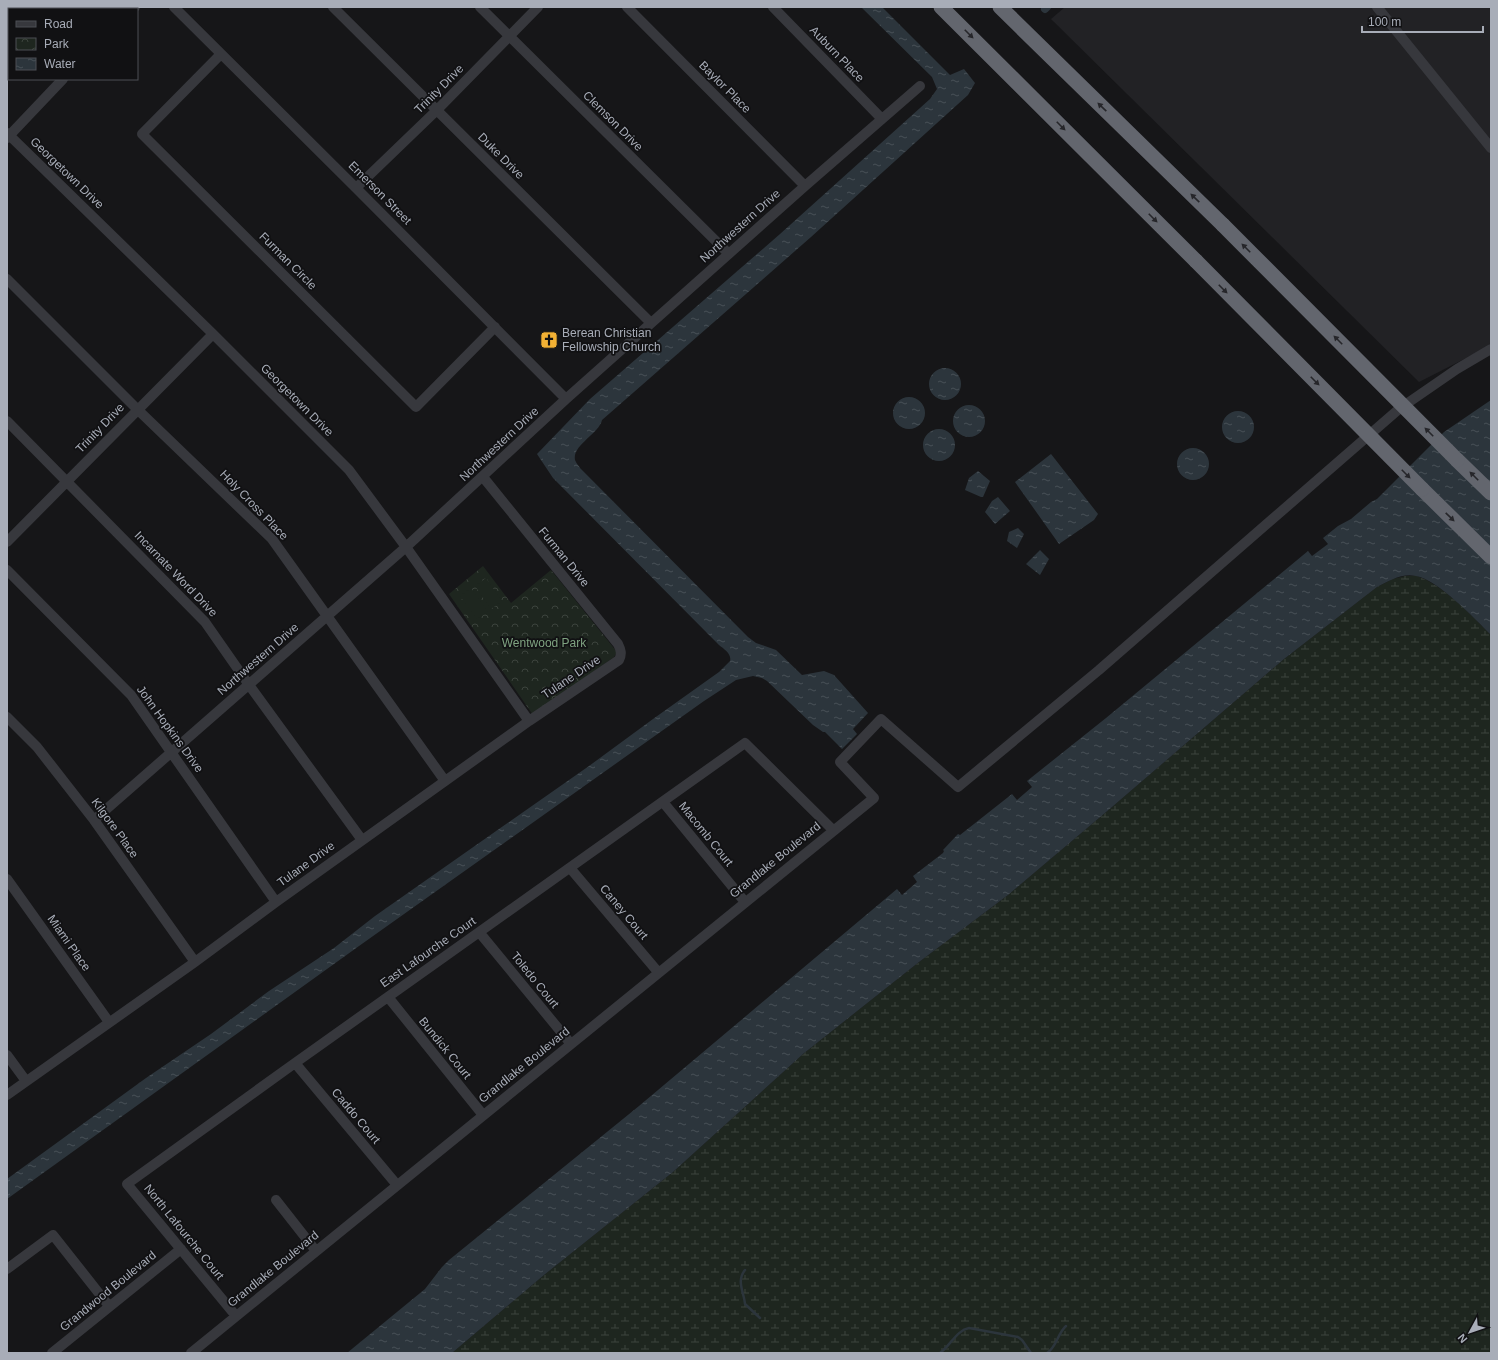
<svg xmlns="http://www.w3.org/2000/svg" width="1498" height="1360" viewBox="0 0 1498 1360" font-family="Helvetica,sans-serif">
<defs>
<pattern id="wetland-marsh" width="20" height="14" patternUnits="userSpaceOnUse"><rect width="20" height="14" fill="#1e261f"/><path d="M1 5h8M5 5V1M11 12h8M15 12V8" fill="none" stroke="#3c433d"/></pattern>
<pattern id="park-crowns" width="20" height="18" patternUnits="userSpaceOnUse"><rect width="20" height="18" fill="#1e261f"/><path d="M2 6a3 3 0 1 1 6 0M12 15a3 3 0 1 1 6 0" fill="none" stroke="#3c433d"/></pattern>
<pattern id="water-ripples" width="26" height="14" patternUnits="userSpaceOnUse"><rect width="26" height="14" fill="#2c353c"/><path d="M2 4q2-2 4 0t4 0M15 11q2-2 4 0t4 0" fill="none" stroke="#485056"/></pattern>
</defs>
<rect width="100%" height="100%" fill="#161618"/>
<path fill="#222225" d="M1065,7H1491V343L1484,349L1419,382L1051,19Z"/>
<path fill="url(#wetland-marsh)" d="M1405,576C1409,576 1414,575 1417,576C1443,585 1472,616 1491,635V1353H452L544,1275L673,1172L803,1054L919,962L1008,895L1112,807L1284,659L1377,587L1393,579Z"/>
<path fill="url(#park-crowns)" d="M483,566L511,603L551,570L617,652L614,657L533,715L449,594Z"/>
<path fill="#1e261f" d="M486,578L502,601L491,609L475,586Z
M471,588L488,612L477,619L460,596Z"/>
<path fill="url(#water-ripples)" d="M861,7H882L950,75L964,69L975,83L968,95L811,237L602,420C599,434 572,445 575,460C576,463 579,466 580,468L748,637L756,643L776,650L802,675L824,671L834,675L868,713L853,729L857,734L842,749L825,732H823L813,725L767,681L762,678L753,676L736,680L704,701L359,946L7,1199V1179L146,1078L211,1034L269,991L334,948L375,916L589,766L653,719L719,672L730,661C732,654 724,649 719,645L553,478L537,454L590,399L780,234L930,99L937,89L932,77Z
M929 384a16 16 0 1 1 32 0a16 16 0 1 1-32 0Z
M893 413a16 16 0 1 1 32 0a16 16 0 1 1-32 0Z
M1491,400V635C1475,619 1437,579 1416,576C1402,573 1389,581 1377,587L1284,659L1112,807L1008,895L919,962L803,1054L673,1172L544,1275L452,1353H347L425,1289L442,1267L449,1260L639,1106L897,889L902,895L917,882L913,876L943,853L944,851L943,850L958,834L960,835L1012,794L1017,800L1032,787L1027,781L1106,718L1308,551L1312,556L1328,544L1323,538L1338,526L1351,519L1371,502L1377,499L1444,432Z
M953 421a16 16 0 1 1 32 0a16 16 0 1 1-32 0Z
M1222 427a16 16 0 1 1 32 0a16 16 0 1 1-32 0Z
M923 445a16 16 0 1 1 32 0a16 16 0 1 1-32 0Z
M1177 464a16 16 0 1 1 32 0a16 16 0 1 1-32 0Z
M1051,454L1098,514L1094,520L1059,544L1015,482Z
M978,471L990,481L983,497H981L965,490L969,478Z
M998,497L1010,511L995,524L985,512L992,501Z
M1018,528L1024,534L1017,548L1007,541L1009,532Z
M1040,550L1049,559L1040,575L1026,564Z"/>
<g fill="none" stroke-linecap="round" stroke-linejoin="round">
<path stroke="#2c353c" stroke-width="2.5" d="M745,1270C736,1281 744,1292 745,1304L760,1318
M940,1353C950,1346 957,1330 969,1328L1018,1337L1022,1340L1031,1353
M1047,1353C1057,1347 1057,1334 1066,1326"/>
<path stroke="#2c353c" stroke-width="8" d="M1045,9L1047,7"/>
<path stroke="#37383d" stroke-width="10" d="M26,7L28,9
M174,7L356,188L566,399
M333,7L651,323
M480,7L728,253
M627,7L805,186
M773,7L882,119
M1377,7L1491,148
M133,9L135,7
M221,54L142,134L416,407L495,327
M7,133L213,334L349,470L406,547L529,721
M7,138L63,79
M356,188L437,110L538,7
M7,279L137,409L272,539L445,781
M7,421L205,622L249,685L362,840
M7,542L213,334
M7,570L131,695L276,902
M7,717L37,747L94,820L195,962
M663,802L745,902
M94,820L406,547L566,399L805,186L920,86
M570,868L658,972
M7,879L109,1022
M479,932L571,1044
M388,997L483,1115
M7,1055L26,1081
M295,1063L397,1185
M7,1095L195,962L276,902L529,721L619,660C622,654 621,650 618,644L483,477
M276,1200L316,1251
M7,1269L53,1235L109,1306
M236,1316L127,1184L295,1063L745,743L833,830
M52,1353L181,1249
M191,1353L874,798L840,762L881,719L958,787L1099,670L1399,409L1457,369L1491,349"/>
<path stroke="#63666e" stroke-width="15" d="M941,7L1196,261
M1000,7L1223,225
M1457,460L1491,493
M1422,489L1491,557"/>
<path stroke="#63666e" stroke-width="15" d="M1223,225L1457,460
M1196,261L1422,489"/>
</g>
<defs><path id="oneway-solid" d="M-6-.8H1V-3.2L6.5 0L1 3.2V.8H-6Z"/></defs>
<g fill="#26262a">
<use href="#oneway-solid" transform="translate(969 34) rotate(45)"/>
<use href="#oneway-solid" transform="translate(1102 107) rotate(-136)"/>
<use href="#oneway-solid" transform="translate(1061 126) rotate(45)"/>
<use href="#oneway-solid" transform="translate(1195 198) rotate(-136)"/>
<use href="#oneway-solid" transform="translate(1153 218) rotate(45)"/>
<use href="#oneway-solid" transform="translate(1246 248) rotate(-135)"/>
<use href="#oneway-solid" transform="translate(1223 289) rotate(45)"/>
<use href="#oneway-solid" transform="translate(1338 340) rotate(-135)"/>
<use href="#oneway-solid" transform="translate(1315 381) rotate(45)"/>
<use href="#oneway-solid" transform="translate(1429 432) rotate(-135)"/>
<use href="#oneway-solid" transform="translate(1406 474) rotate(45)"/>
<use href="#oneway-solid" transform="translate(1474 476) rotate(-135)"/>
<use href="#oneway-solid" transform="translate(1450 517) rotate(44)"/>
</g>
<defs>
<symbol id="church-square" viewBox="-11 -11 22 22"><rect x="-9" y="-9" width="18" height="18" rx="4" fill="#f2b134" stroke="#111113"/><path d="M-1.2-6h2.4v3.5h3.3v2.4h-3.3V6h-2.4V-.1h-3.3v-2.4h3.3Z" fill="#111"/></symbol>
</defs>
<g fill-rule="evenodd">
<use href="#church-square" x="539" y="330" width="20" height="20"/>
</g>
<g text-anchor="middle" stroke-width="3.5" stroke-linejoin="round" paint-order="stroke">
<g font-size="12" fill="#a8adb8" stroke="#111113">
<text transform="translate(837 54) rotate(46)" y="4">Auburn Place</text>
<text transform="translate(725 87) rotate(45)" y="4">Baylor Place</text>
<text transform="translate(439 89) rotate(-45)" y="4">Trinity Drive</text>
<text transform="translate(613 121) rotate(45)" y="4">Clemson Drive</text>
<text transform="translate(501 156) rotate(45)" y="4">Duke Drive</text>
<text transform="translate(67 173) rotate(44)" y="4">Georgetown Drive</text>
<text transform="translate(380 193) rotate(45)" y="4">Emerson Street</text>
<text transform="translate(740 226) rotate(-42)" y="4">Northwestern Drive</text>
<text transform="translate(288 261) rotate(45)" y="4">Furman Circle</text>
<text transform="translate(297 400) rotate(45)" y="4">Georgetown Drive</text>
<text transform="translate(100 428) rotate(-46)" y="4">Trinity Drive</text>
<text transform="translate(499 444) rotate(-43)" y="4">Northwestern Drive</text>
<text transform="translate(254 505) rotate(46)" y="4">Holy Cross Place</text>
<text transform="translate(564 557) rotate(51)" y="4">Furman Drive</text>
<text transform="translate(176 574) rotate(46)" y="4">Incarnate Word Drive</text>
<text transform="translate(258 659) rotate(-41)" y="4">Northwestern Drive</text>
<text transform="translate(571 677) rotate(-34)" y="4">Tulane Drive</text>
<text transform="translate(170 729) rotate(54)" y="4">John Hopkins Drive</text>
<text transform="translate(115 828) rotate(54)" y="4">Kilgore Place</text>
<text transform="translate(706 834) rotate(51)" y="4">Macomb Court</text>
<text transform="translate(775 860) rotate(-39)" y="4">Grandlake Boulevard</text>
<text transform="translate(306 864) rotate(-36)" y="4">Tulane Drive</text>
<text transform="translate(624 912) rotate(50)" y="4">Caney Court</text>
<text transform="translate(69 943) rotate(55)" y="4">Miami Place</text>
<text transform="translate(428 952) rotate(-35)" y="4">East Lafourche Court</text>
<text transform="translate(535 980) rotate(51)" y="4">Toledo Court</text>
<text transform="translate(445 1048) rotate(51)" y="4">Bundick Court</text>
<text transform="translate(524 1065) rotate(-39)" y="4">Grandlake Boulevard</text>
<text transform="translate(356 1116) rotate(50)" y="4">Caddo Court</text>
<text transform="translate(184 1232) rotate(51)" y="4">North Lafourche Court</text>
<text transform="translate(273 1269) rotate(-39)" y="4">Grandlake Boulevard</text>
<text transform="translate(108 1291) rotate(-39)" y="4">Grandwood Boulevard</text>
</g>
<g font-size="12" fill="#a8adb8" stroke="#111113" text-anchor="start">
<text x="562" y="337">Berean Christian<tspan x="562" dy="14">Fellowship Church</tspan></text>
</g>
<g font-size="12" fill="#7fa381" stroke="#111113">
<text x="544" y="647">Wentwood Park</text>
</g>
</g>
<rect width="1498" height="1360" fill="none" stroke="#a8adb8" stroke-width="16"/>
<rect x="8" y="8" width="130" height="72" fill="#111113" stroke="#4d4f55"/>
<rect x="16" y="21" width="20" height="6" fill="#37383d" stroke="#4d4f55"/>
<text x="44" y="28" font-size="12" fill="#a8adb8">Road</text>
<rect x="16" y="38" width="20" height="12" fill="url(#park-crowns)" stroke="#4d4f55"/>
<text x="44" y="48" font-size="12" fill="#a8adb8">Park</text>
<rect x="16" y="58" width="20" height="12" fill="url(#water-ripples)" stroke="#4d4f55"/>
<text x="44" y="68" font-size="12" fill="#a8adb8">Water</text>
<g transform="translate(1470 1332) rotate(230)" stroke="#111113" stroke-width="3" paint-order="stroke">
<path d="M0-3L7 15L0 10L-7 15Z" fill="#a8adb8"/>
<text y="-6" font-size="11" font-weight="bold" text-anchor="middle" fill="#a8adb8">N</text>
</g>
<path d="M1362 26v6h121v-6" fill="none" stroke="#a8adb8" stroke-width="2"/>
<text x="1368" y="26" font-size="12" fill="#a8adb8" stroke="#111113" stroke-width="3" paint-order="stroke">100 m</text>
</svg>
